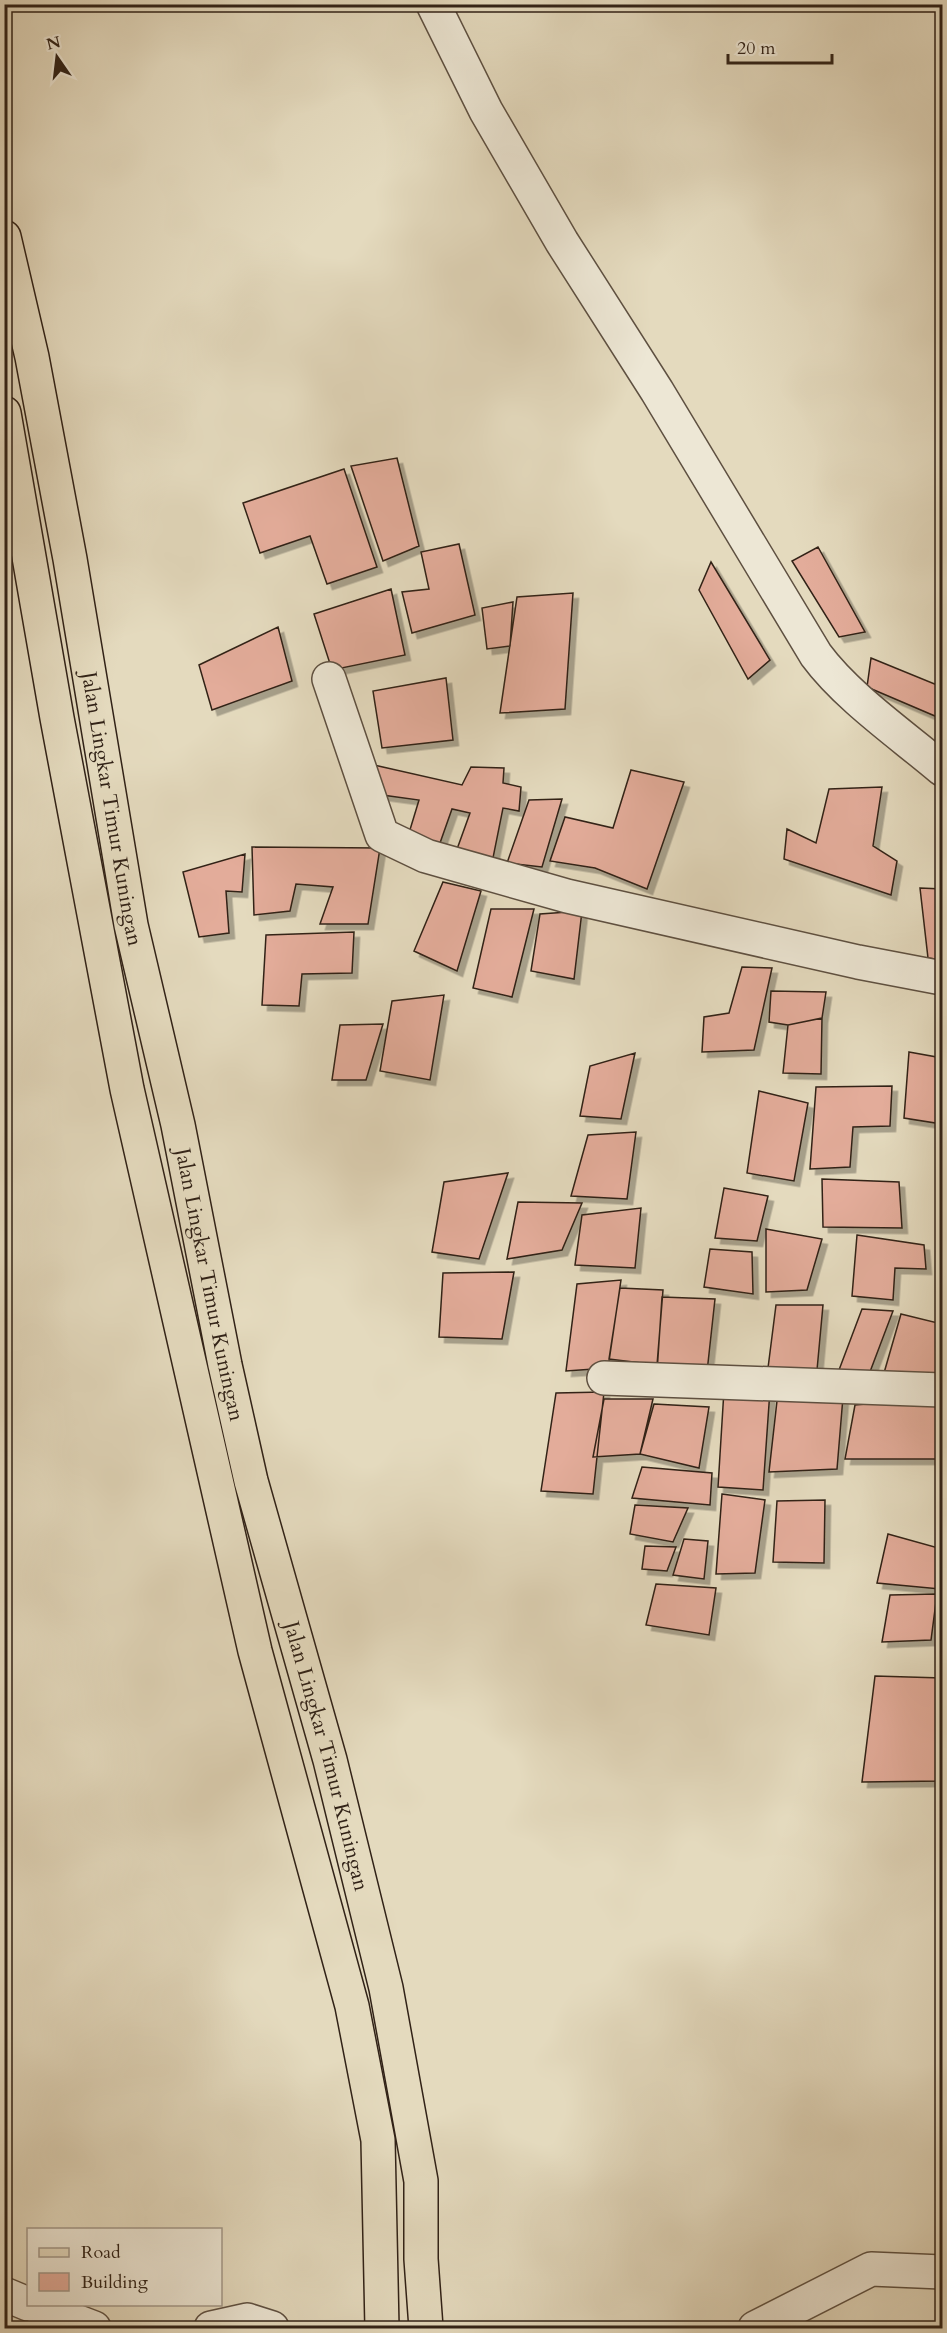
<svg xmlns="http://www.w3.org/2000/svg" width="947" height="2333" viewBox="0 0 947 2333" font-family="Cardo,serif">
<defs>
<filter id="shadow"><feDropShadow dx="5.5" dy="5.5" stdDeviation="0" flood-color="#0004"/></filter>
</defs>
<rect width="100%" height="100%" fill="#e4dabe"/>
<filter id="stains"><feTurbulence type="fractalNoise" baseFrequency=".00333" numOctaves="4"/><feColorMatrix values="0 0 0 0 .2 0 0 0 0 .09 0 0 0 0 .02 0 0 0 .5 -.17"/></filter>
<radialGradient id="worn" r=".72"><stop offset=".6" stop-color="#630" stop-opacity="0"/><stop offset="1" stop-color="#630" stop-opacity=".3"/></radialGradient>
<path fill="#e3ac9a" stroke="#312217" stroke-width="1.5" filter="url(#shadow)" d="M397,458L419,546L383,561L351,466Z
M344,469L377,567L327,584L310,536L260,553L243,503Z
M459,544L475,615L412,633L402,592L429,589L421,552Z
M818,547L865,632L839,637L792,561Z
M711,562L770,660L748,679L699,590Z
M391,589L405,655L332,670L314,614Z
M573,593L565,709L500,713L517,597Z
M513,602L510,646L487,649L482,608Z
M278,627L292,681L212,710L199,665Z
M871,658L942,687V719L867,687Z
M446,678L453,740L382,748L373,691Z
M374,765L462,785L471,767L504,768L503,783L521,787L519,811L503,808L493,858L456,852L470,813L452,809L440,843L409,833L419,800L368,793Z
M631,770L684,782L647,889L595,868L550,861L565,817L613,828Z
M882,787L873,846L897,861L891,895L784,859L787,829L816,843L829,789Z
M562,799L542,867L507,863L529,800Z
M252,847L380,848L368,924H320L333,887L296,884L290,911L254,915Z
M245,854L242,892L226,891L229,933L199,937L183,872Z
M443,882L481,891L457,971L414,951Z
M920,888L942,889V960L928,958Z
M491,909H534L512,997L473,988Z
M582,911L574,979L531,971L540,914Z
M354,932L352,973L302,974L299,1006L262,1005L266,935Z
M742,967L772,968L754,1050L702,1052L704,1017L729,1013Z
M771,991L826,992L822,1018L788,1025L769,1022Z
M444,995L430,1080L380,1071L392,1001Z
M822,1018L821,1074L783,1073L788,1025Z
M383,1024L366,1080H332L340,1025Z
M909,1052L942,1058V1124L904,1118Z
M635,1053L621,1119L580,1116L590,1066Z
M892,1086L890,1126L853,1127L850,1167L810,1169L816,1087Z
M759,1091L808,1103L794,1181L747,1173Z
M636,1132L627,1199L571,1196L588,1135Z
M508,1173L479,1259L432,1252L444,1182Z
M822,1179L899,1182L902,1228L823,1227Z
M724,1188L768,1196L757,1241L715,1238Z
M518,1202L582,1203L562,1250L507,1259Z
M641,1208L635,1268L575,1265L582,1215Z
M766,1229L822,1239L807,1290L766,1292Z
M857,1235L924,1245L926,1269L895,1268L893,1300L852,1296Z
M710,1249L752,1252L753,1294L704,1287Z
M514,1272L502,1339L439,1337L443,1273Z
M621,1280L608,1368L566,1371L577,1284Z
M620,1288L663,1290L657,1365L609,1359Z
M662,1297L715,1299L707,1372H657Z
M776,1305H823L817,1370L768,1368Z
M862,1309L893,1311L868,1377L839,1370Z
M901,1314L942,1324L941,1381L884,1373Z
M724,1390H770L763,1490L718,1487Z
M604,1392L593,1494L541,1491L556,1393Z
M843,1397L837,1469L769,1472L777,1401Z
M942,1397V1415L936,1459H845L855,1405Z
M604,1399H653L640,1454L593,1457Z
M654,1404L709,1407L699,1468L640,1454Z
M642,1467L712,1473L710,1505L632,1498Z
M722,1494L765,1500L755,1573L716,1574Z
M825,1500L824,1563L773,1562L777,1501Z
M635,1505L688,1508L673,1542L630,1534Z
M888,1534L942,1549V1580L940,1589L877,1583Z
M684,1539L708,1541L704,1579L673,1575Z
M645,1546L676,1547L667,1571L642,1569Z
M656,1584L716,1588L709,1635L646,1625Z
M937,1594L931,1640L882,1642L890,1595Z
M875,1676L942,1678V1781L862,1782Z"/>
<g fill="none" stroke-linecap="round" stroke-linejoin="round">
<defs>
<path id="minor" d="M433,4L486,111L562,242L657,391L816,655C847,697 902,735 942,769
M329,679L382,835L426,856L567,896L858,962L942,978
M604,1378L942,1390
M4,2294L28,2304
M31,2304L94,2328
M211,2328L247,2320L272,2328
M755,2328L871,2269L942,2272"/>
<g id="major">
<path id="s1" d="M4,237L32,357L70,559L131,925L178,1125L225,1365L251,1481L330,1760L386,1988L421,2181V2259L426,2328"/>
<path d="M4,413L57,718L127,1089L255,1651L352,2006L378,2140L382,2328"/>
</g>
</defs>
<use href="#minor" stroke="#5e5041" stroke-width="36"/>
<use href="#major" stroke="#312217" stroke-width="36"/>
<use href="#minor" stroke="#ede7d5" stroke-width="33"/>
<use href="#major" stroke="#e4dabe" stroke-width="33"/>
</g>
<g text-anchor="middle" stroke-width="4.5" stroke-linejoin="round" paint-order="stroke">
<g font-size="21" fill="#312217" stroke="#ede7d5">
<text dy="7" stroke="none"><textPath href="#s1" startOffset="582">Jalan Lingkar Timur Kuningan</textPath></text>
<text dy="7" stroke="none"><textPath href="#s1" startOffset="1068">Jalan Lingkar Timur Kuningan</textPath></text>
<text dy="7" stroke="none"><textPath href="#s1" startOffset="1554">Jalan Lingkar Timur Kuningan</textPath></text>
</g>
</g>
<rect width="947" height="2333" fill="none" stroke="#e4dabe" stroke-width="24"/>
<rect x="6" y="6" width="935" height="2321" fill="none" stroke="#312217" stroke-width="3"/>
<rect x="12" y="12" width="923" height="2309" fill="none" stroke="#312217" stroke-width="1.5"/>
<rect x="27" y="2228" width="195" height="78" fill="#ede7d5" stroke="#a29889" stroke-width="1.5"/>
<rect x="39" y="2248" width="30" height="9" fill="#e4dabe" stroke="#a29889" stroke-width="1.5"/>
<text x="81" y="2258" font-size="18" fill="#312217">Road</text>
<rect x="39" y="2273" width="30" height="18" fill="#e3ac9a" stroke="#a29889" stroke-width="1.5"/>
<text x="81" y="2288" font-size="18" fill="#312217">Building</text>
<g transform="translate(57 57) rotate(346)" stroke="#ede7d5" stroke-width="4.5" paint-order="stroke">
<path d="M0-4.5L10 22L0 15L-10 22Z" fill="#312217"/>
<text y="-9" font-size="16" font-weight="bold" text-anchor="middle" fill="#312217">N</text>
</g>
<path d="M728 54v9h104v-9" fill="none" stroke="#312217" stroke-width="3"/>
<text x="737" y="54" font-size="18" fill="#312217" stroke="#ede7d5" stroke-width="4.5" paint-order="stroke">20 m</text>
<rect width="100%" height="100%" filter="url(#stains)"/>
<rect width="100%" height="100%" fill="url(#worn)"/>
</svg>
